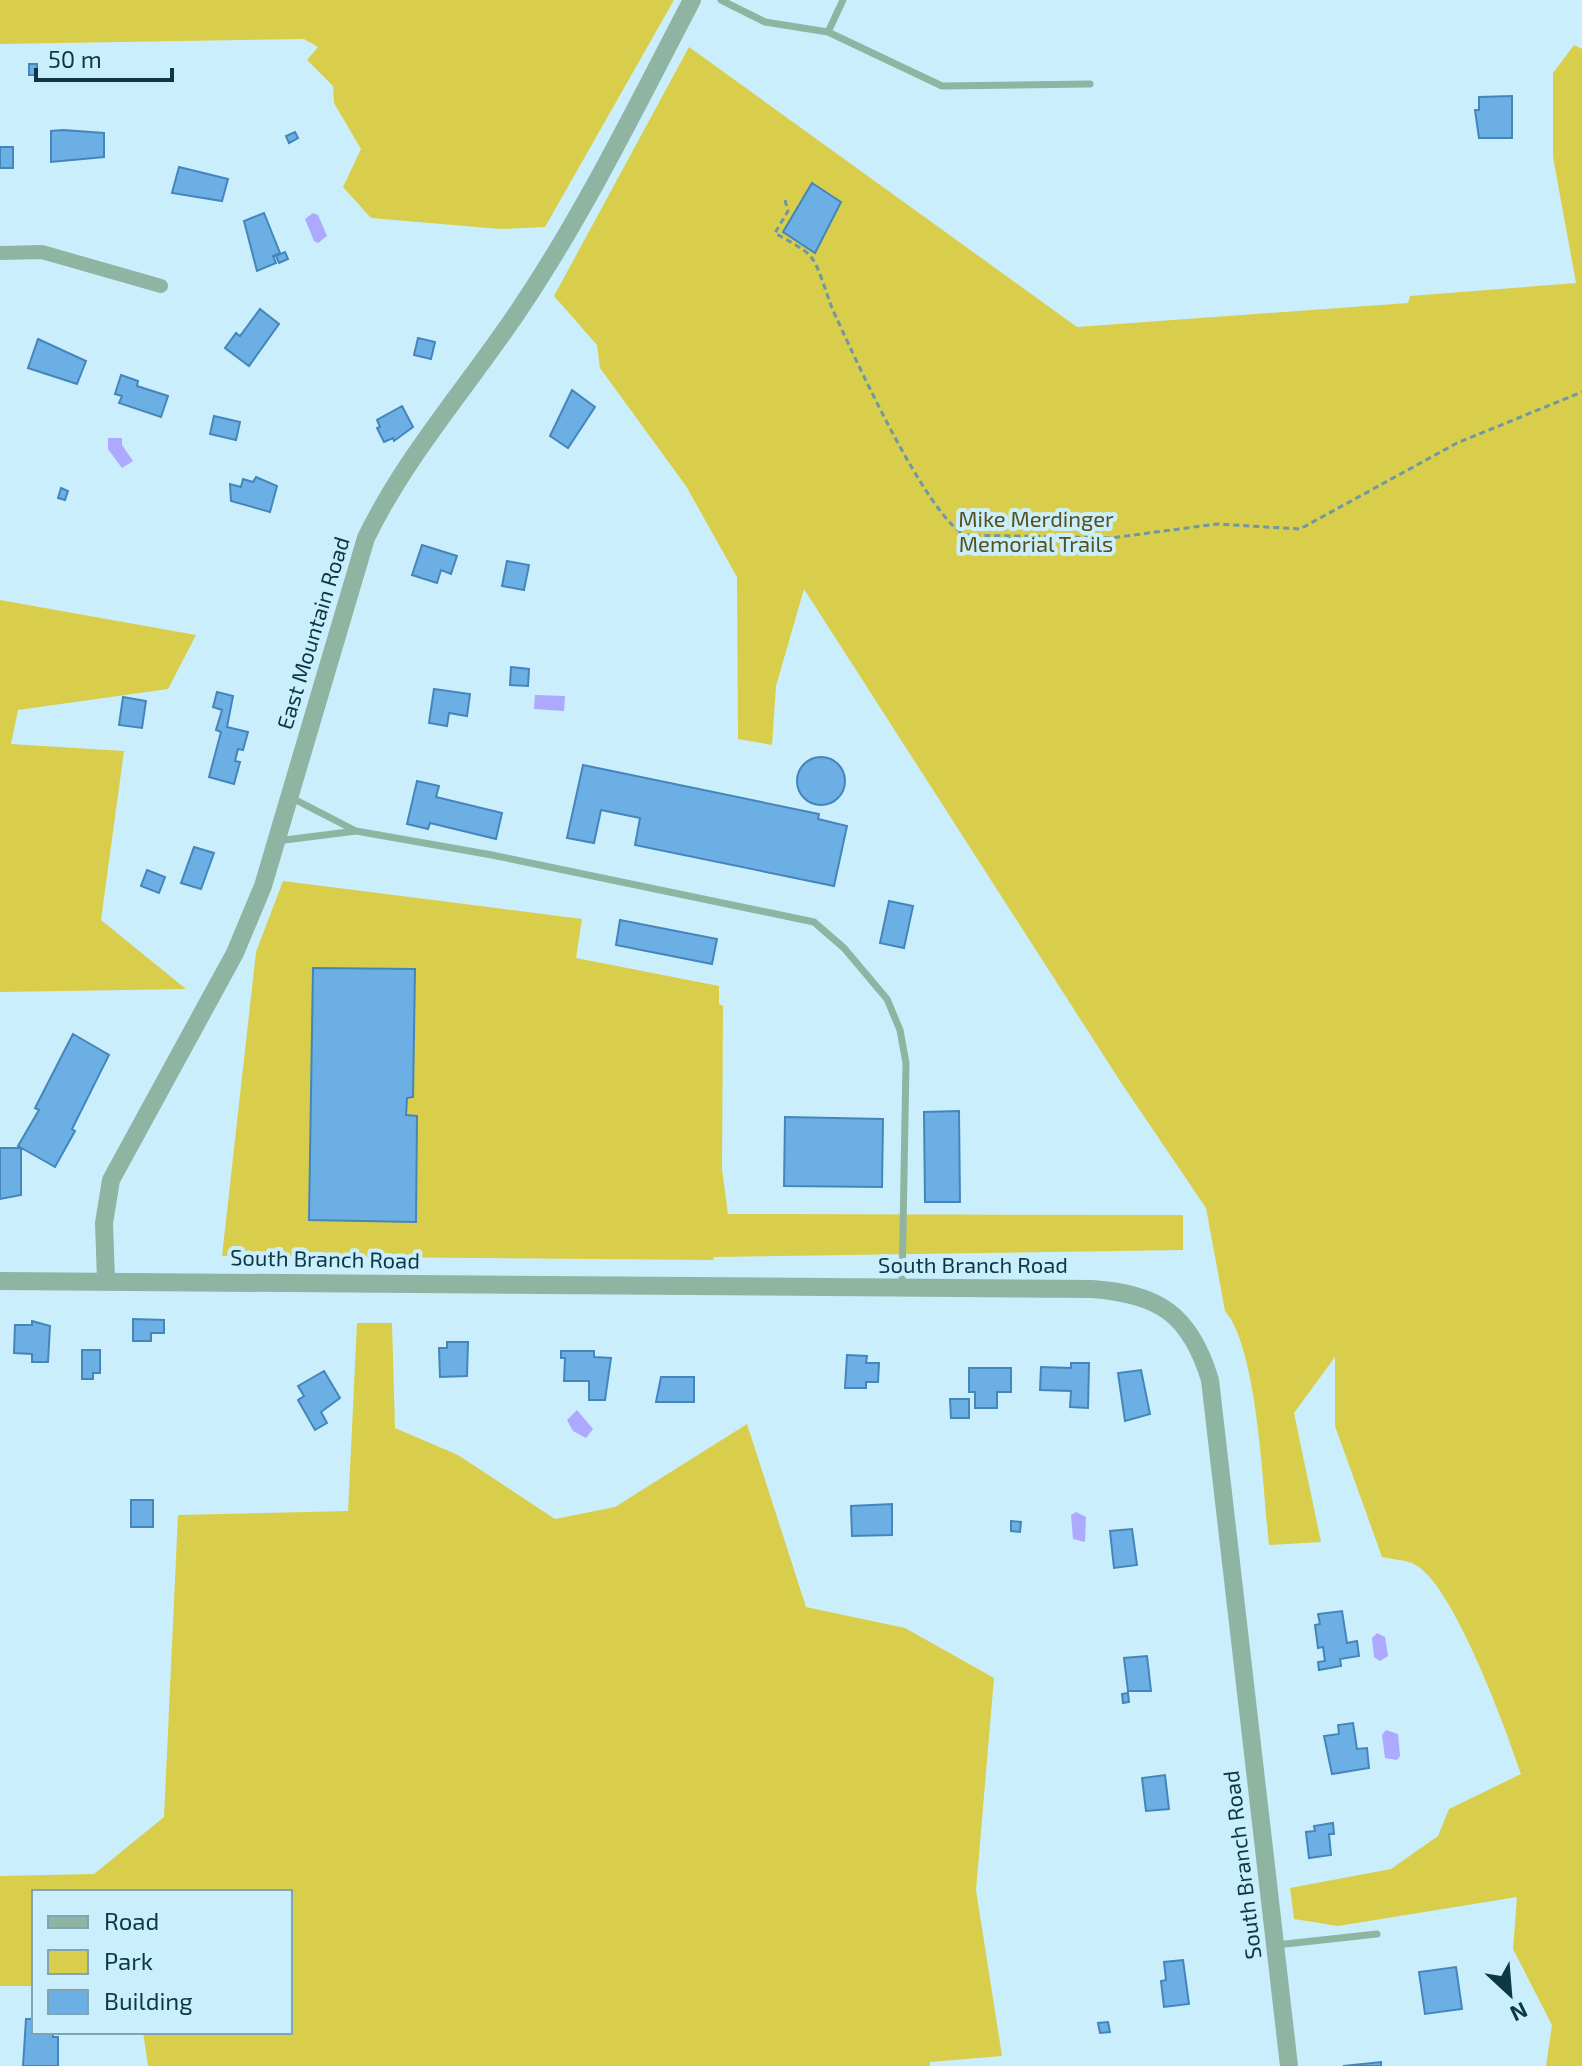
<svg xmlns="http://www.w3.org/2000/svg" width="1582" height="2066" viewBox="0 0 1582 2066" font-family="'Exo 2',sans-serif">
<rect width="100%" height="100%" fill="#caeefc"/>
<path fill="#d9ce4b" d="M0,0H674L545,227L500,229L371,218L343,187L361,149L334,103L333,86L307,60L318,47L304,39L0,44Z
M1574,45L1582,49V2066H1546L1552,2025L1513,1949L1517,1897L1338,1926L1294,1919L1290,1888L1391,1869L1438,1836L1449,1809L1521,1774C1507,1732 1452,1579 1412,1563C1403,1560 1391,1559 1382,1557L1335,1426V1357L1294,1413L1321,1542L1269,1545C1263,1491 1258,1349 1225,1311L1206,1208L1120,1081L804,589L776,686L772,745L738,739L737,577L686,486L600,368L597,345L554,296L689,47L1077,327L1408,303L1410,296L1576,283L1553,157V73Z
M0,600L196,635L168,689L18,710L11,744L124,751L101,920L186,989L0,992Z
M283,881L582,919L576,958L719,986V1004L723,1006L722,1169L728,1214L1183,1215V1250L714,1257L713,1260L222,1256L256,952Z
M357,1323H392L395,1428L458,1455L555,1519L615,1507L747,1424L806,1607L905,1628L994,1678L976,1890L1002,2056L930,2062V2066H148L143,2032H290V1892H34V1986H0V1876L94,1874L164,1817L178,1515L348,1511Z"/>
<path fill="#aca9fe" d="M313,213L318,215L327,236L318,243L314,241L305,219Z
M108,438H122V445L133,461L122,468L108,449Z
M535,695L565,696L564,711L534,709Z
M577,1410L593,1429L586,1438L573,1431L567,1420Z
M1076,1512L1086,1517L1085,1542L1073,1539L1071,1515Z
M1377,1633L1385,1637L1388,1656L1380,1661L1374,1657L1372,1638Z
M1386,1730L1398,1734L1400,1756L1397,1760L1385,1758L1382,1735Z"/>
<path fill="#6cafe5" stroke="#4486ba" stroke-width="2" d="M29,64H37V75H29Z
M1512,96V138H1479L1475,110H1479V97Z
M63,130L104,133V157L51,162V131Z
M295,132L298,138L289,143L286,136Z
M0,147H13V168H0Z
M179,167L228,179L222,201L172,193Z
M812,183L841,202L815,253L783,232Z
M264,213L280,253L273,256L276,263L257,271L244,221Z
M285,252L288,259L279,263L276,256Z
M260,309L279,324L249,366L225,348L236,333L240,336Z
M418,338L435,342L431,359L414,355Z
M38,339L86,361L77,384L28,368Z
M121,375L138,381L137,386L168,396L161,417L119,403L122,396L115,394Z
M572,390L595,407L568,448L550,436Z
M402,406L413,427L394,441L393,438L384,442L377,428L380,427L377,420Z
M214,416L240,422L236,440L210,434Z
M256,477L277,486L270,512L231,501L230,484L241,487L243,479L253,482Z
M61,488L68,491L65,500L58,498Z
M422,545L457,556L451,574L441,570L437,583L412,575Z
M507,561L529,565L524,590L502,586Z
M511,667L529,669L528,686L510,685Z
M434,689L470,694L467,716L449,713L447,726L429,723Z
M217,692L233,696L227,727L248,732L243,750L238,749L235,761L240,762L234,784L209,777L221,732L216,730L222,710L213,707Z
M123,697L146,701L142,728L119,725Z
M797 781a24 24 0 1 1 48 0a24 24 0 1 1-48 0Z
M583,765L819,814L818,819L847,826L834,886L635,845L640,818L601,810L594,843L567,838Z
M417,781L439,786L436,797L502,813L496,839L430,823L428,829L407,824Z
M194,847L214,853L201,889L181,883Z
M147,870L165,877L159,893L141,886Z
M889,901L913,906L904,948L880,943Z
M620,920L717,939L712,964L616,945Z
M313,968L415,969L413,1097L407,1098L406,1115L417,1116L416,1222L309,1220Z
M73,1034L109,1055L72,1129L75,1131L55,1167L18,1146L39,1110L35,1108Z
M959,1111L960,1202H925L924,1112Z
M785,1117L883,1119L882,1187L784,1186Z
M0,1148H21V1195L0,1199Z
M133,1319L164,1320V1333H151V1341H133Z
M32,1321L50,1326L48,1362H32V1354L14,1353L15,1325H32Z
M447,1342H468L467,1376L440,1377L439,1348H447Z
M82,1350H100V1373H93V1379H82Z
M561,1351H594V1357L611,1358L605,1400H589V1381H564L565,1358H561Z
M847,1355L867,1356L866,1363H879L878,1382H866V1388H845Z
M1071,1363H1089L1088,1408L1070,1407L1071,1391L1040,1390L1041,1367L1071,1368Z
M969,1368H1011V1392H997V1408H975V1392H969Z
M1141,1370L1150,1414L1125,1421L1118,1373Z
M324,1371L340,1398L321,1412L327,1423L315,1430L298,1400L304,1396L298,1386Z
M661,1377H694V1402H656Z
M950,1399H969V1418H951Z
M131,1500H153V1527H131Z
M892,1504V1535L852,1536L851,1506Z
M1011,1521L1021,1522L1020,1532L1011,1531Z
M1132,1529L1137,1565L1114,1568L1110,1531Z
M1342,1611L1347,1643L1357,1641L1359,1656L1340,1659L1341,1666L1319,1670L1318,1662L1325,1661L1323,1647L1318,1648L1315,1625L1320,1624L1318,1614Z
M1147,1656L1151,1691H1128L1124,1658Z
M1128,1693L1129,1702L1123,1703L1122,1694Z
M1353,1723L1357,1749L1367,1748L1369,1768L1332,1774L1324,1736L1339,1734L1338,1725Z
M1165,1775L1169,1809L1146,1811L1142,1778Z
M1333,1823L1334,1834H1329L1331,1855L1309,1858L1306,1832L1315,1831L1314,1826Z
M1183,1960L1189,2004L1164,2007L1161,1981L1166,1980L1164,1962Z
M1456,1967L1462,2009L1425,2014L1419,1972Z
M26,2019H34V2032H53V2037H58V2066H23Z
M1108,2022L1110,2032L1100,2033L1098,2023Z
M1381,2062V2066H1343Z"/>
<g fill="none" stroke-linecap="round" stroke-linejoin="round">
<path stroke="#6f97a5" stroke-width="3" stroke-dasharray="6 4" stroke-linecap="butt" d="M785,200L788,211L775,233C786,240 803,247 811,257C819,266 827,296 832,308C852,352 928,520 966,535L1111,538L1217,524L1300,529L1457,443L1582,392"/>
<path stroke="#8fb4a2" stroke-width="7" d="M721,0L765,22L828,32L843,0
M828,32L942,86L1090,84
M290,797L354,830
M277,841L356,831L492,855L814,922L844,948L887,999L900,1030L906,1063L902,1286
M1276,1945L1377,1934"/>
<path stroke="#8fb4a2" stroke-width="14" d="M0,253L42,252L161,286"/>
<path stroke="#8fb4a2" stroke-width="18" d="M106,1280L104,1223L111,1180L235,953L263,886L366,538C406,455 470,384 521,307C586,210 638,103 692,0
M0,1281L1092,1289C1159,1294 1190,1314 1210,1380L1289,2066"/>
</g>
<g text-anchor="middle" stroke-width="8" stroke-linejoin="round" paint-order="stroke">
<g font-size="22" fill="#55511d" stroke="#caeefc">
<text x="1036" y="527">Mike Merdinger<tspan x="1036" dy="25">Memorial Trails</tspan></text>
</g>
<g font-size="22" fill="#0c3846" stroke="#caeefc">
<text transform="translate(313 633) rotate(-73)" y="8">East Mountain Road</text>
<text transform="translate(325 1259) rotate(1)" y="8">South Branch Road</text>
<text x="973" y="1273">South Branch Road</text>
<text transform="translate(1242 1865) rotate(-97)" y="8">South Branch Road</text>
</g>
</g>
<rect x="32" y="1890" width="260" height="144" fill="#caeefc" stroke="#7ea5b3" stroke-width="2"/>
<rect x="48" y="1916" width="40" height="12" fill="#8fb4a2" stroke="#7ea5b3" stroke-width="2"/>
<text x="104" y="1930" font-size="24" fill="#0c3846">Road</text>
<rect x="48" y="1950" width="40" height="24" fill="#d9ce4b" stroke="#7ea5b3" stroke-width="2"/>
<text x="104" y="1970" font-size="24" fill="#0c3846">Park</text>
<rect x="48" y="1990" width="40" height="24" fill="#6cafe5" stroke="#7ea5b3" stroke-width="2"/>
<text x="104" y="2010" font-size="24" fill="#0c3846">Building</text>
<g transform="translate(1510 1994) rotate(154)" stroke="#caeefc" stroke-width="6" paint-order="stroke">
<path d="M0-6L14 30L0 20L-14 30Z" fill="#0c3846"/>
<text y="-12" font-size="22" font-weight="bold" text-anchor="middle" fill="#0c3846">N</text>
</g>
<path d="M36 68v12h136v-12" fill="none" stroke="#0c3846" stroke-width="4"/>
<text x="48" y="68" font-size="24" fill="#0c3846" stroke="#caeefc" stroke-width="6" paint-order="stroke">50 m</text>
</svg>
